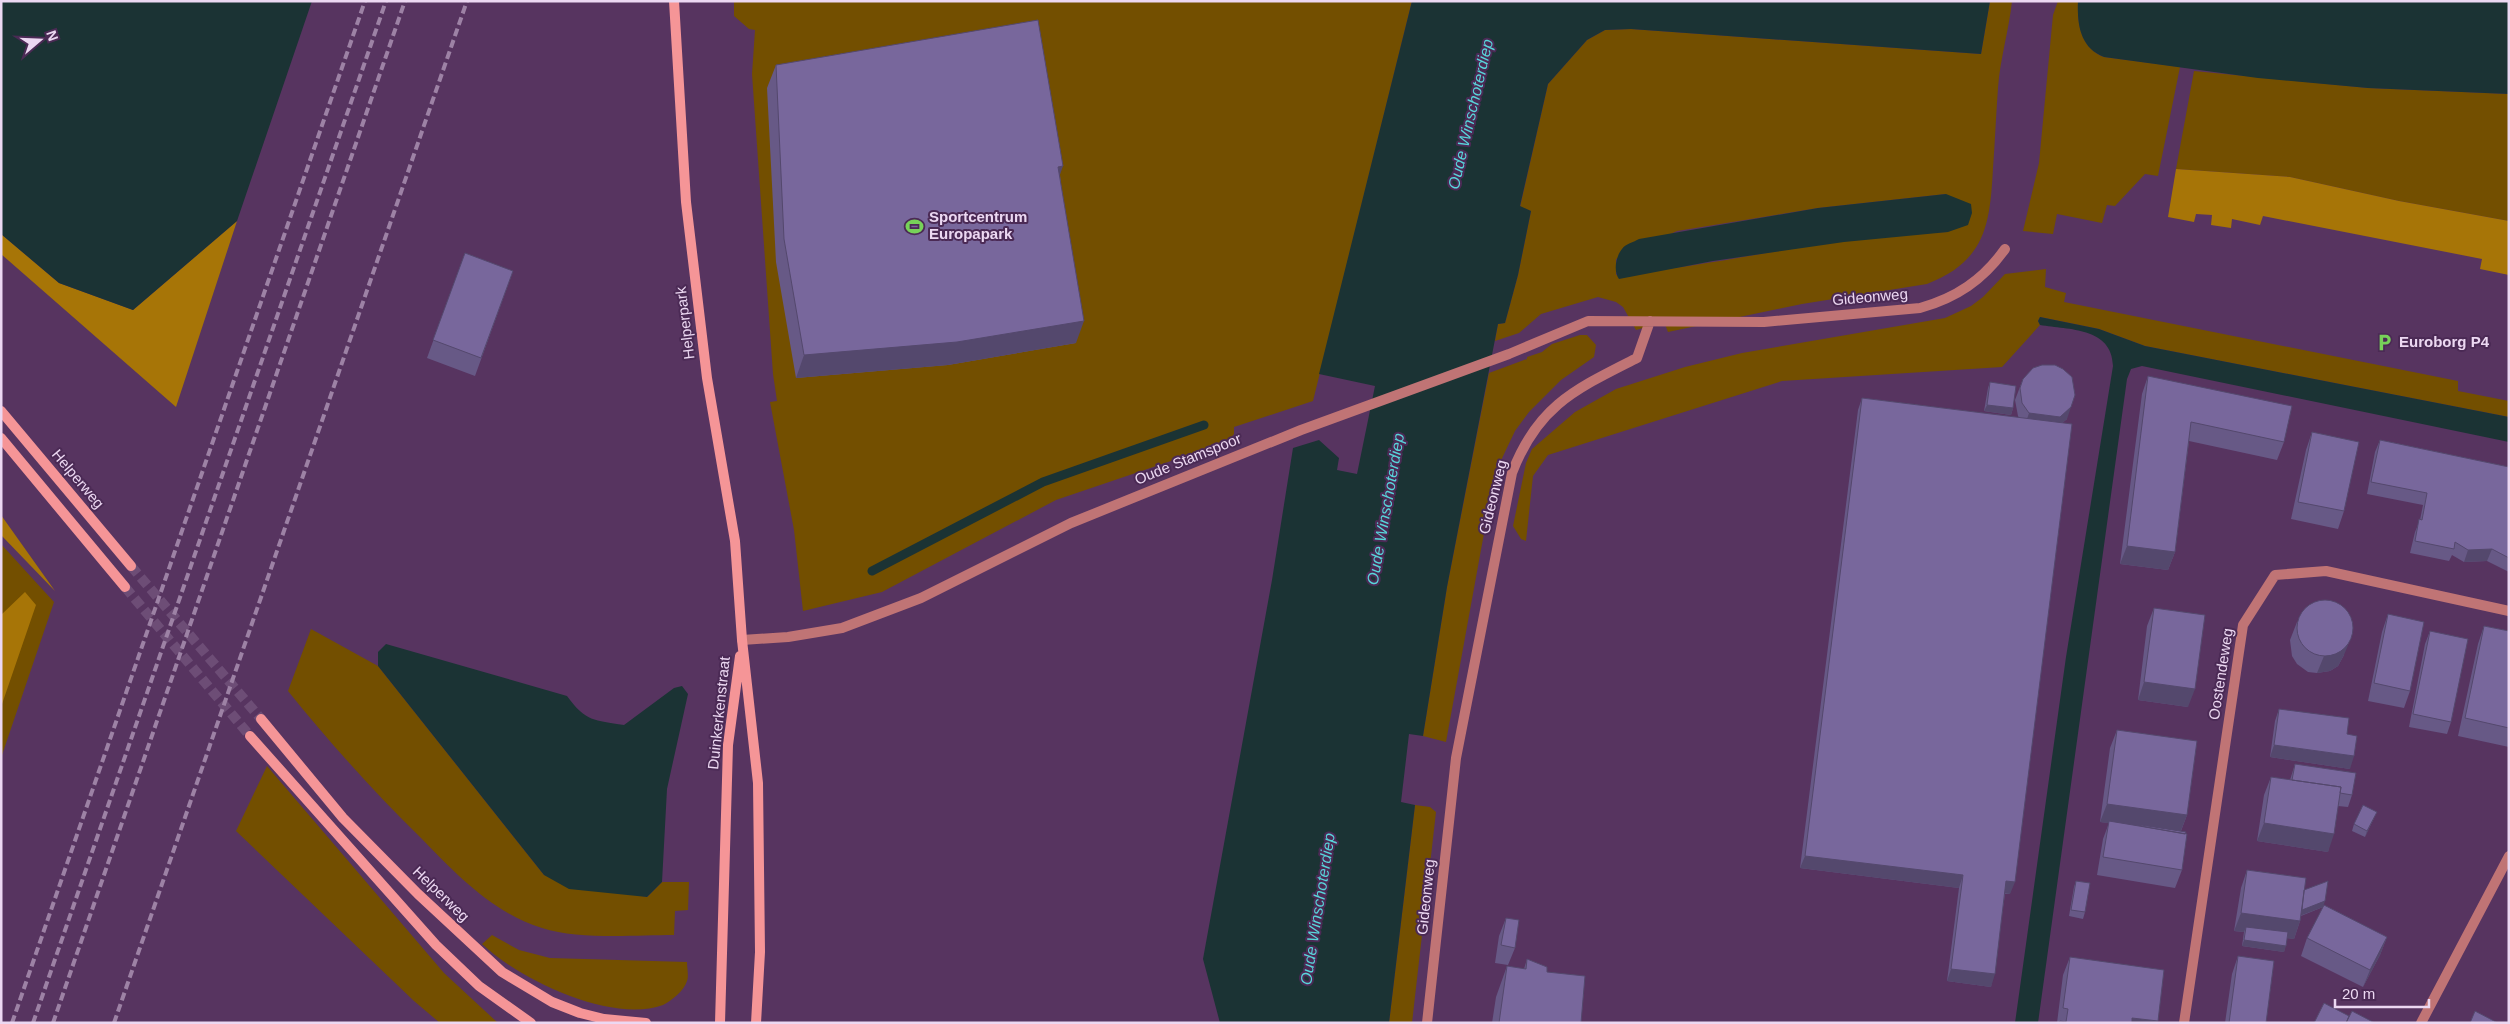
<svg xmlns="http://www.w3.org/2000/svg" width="2510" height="1024" viewBox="0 0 2510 1024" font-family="Arial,sans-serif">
<rect width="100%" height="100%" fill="#573460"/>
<path fill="#734f00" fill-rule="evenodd" d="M734,1H1412L1313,401L1234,427V434L1227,442L1056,500L882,592L803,611L794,530L770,402L777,401L773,374L752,74L755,30L749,29L734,16Z
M1990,1H2012C2009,30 2000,59 1998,88C1996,115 1995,141 1993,168C1990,224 1986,261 1927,284L1802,304L1668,332L1664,322L1636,330L1623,307L1616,302L1598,297L1541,314L1519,333L1495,341L1498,324L1505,323L1518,275L1531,211L1520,207L1548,84L1587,40L1605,30L1631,29L1981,54ZM1946,194L1948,232C1836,234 1727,265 1616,275V259L1677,231L1818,208Z
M2058,1H2078C2077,24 2081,48 2104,57L2180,67L2158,176L2145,174L2115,206L2107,205L2102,223L2057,214L2053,234L2023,231L2039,163L2053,15Z
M2194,71L2368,88L2509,94V221L2399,201L2290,177L2176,169Z
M2046,269L2045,287L2066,293L2064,302L2458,381V391L2509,401V417L2145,346L2099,329L2040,317L2038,321L2040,325L2002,367L1782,381L1548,455L1533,476L1526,541L1521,539L1513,526L1526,463L1532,449L1575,412L1616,389L1685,367L1742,353L1945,318L1971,306L1983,297L2005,274Z
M1580,335H1587L1596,345L1594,357L1561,380L1529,412L1515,431L1495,473L1446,742L1423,736L1447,587L1489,373L1527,359V357L1542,352L1552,344Z
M1,544L54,602L1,758Z
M311,629L378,666L544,875L647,897L662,882H689L688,910L675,911L674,935C635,935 579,940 542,928C493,913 456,874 421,838C374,792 330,743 288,691Z
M267,766L444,973L498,1023H440L414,1001L236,831Z
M1415,805L1430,807L1436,812L1412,1023H1389Z
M492,935L519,950L550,958L687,962C687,968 689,976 687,981C684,991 671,1001 663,1005C612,1024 520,980 482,944Z"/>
<path fill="#a77507" d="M2176,169L2290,177L2399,201L2509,221V275L2480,269L2482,259L2263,216L2260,225L2232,219L2231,228L2211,225L2212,215L2196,214L2194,222L2168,217Z
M237,221L176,407L1,254V234L59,283L133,310Z
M1,515L55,591L1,535Z
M25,592L36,605L1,707V615Z"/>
<path fill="#1b3334" d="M1,1H312L237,221L133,310L59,283L1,234Z
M1412,1H1990L1981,54L1631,29L1605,30L1587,40L1548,84L1520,206L1531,211L1518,275L1505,323L1498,324L1447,587L1423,736L1409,734L1401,802L1415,805L1389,1023H1220L1203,959L1272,580L1293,448L1319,440L1339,458L1337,470L1357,474L1375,386L1319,374Z
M2078,1H2509V94L2368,88L2258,78L2104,57C2080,48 2077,24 2078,1Z
M1946,194L1971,204L1972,213L1968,225L1948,232L1844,242L1713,261L1619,279C1613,271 1616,256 1622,249C1625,244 1634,242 1639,239L1818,208Z
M2040,317L2099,329L2145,346L2509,417V442L2142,366L2131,369L2127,379L2038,1023H2015L2066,657L2113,366C2112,327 2069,330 2040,325L2038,321Z
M386,644L567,696C586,722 594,720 624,725L674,688L682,686L688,694L667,789L662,882L647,897L569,889L544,875L378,666V652Z"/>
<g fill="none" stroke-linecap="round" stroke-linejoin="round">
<path stroke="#1b3334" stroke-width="9" d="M872,571L1043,482L1204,425"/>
<path stroke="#6d4d76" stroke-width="10" stroke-dasharray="10 5" stroke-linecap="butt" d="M131,566L261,719
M125,587L250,736"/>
<path stroke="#c07475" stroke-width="10" d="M742,640L788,637L842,628L921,598L1071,523L1301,430L1509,354L1588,321L1764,322L1920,308C1956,298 1983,280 2005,249
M1427,1023L1456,758L1512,473C1538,405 1576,389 1637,358L1650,321
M2184,1023L2243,625L2275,575L2326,571L2509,611
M2421,1023L2509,856"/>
<path stroke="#f59597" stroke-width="10" d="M674,1L686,202L707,378L735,541L742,640L758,783L760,952L756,1023
M1,411L131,566
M1,438L125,587
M261,719L343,818L418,894L502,972L552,1002L580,1013L604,1019L646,1023
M250,736L436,945L479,986L531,1023
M720,1023L728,745L740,656"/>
<path stroke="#9d82a5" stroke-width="4" stroke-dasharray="8 4" stroke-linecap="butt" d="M12,1023L365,1
M33,1023L386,1
M53,1023L405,1
M114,1023L467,1"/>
</g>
<path fill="#675986" d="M776,65L1060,175L1076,343L948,365L796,378L776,262L767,88Z
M465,253L513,271L475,376L427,358Z
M2148,376L2284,442L2277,460L2189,441L2175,552L2168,570L2120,564L2142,394Z
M2023,379L2067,419L2062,423L2010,894H2005L1991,987L1947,981L1959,888L1800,868L1858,410L1862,398L2019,418L2018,416L2015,400Z
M1990,382L2013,408L2011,415L1984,411L1988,388Z
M2312,432L2344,511L2338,529L2291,519L2306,450Z
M2380,440L2509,467V572L2487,561L2464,562L2452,555L2449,561L2410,553L2415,532L2420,520L2423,505L2367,494L2375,452Z
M2154,608L2188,707L2138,700L2147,626Z
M2388,614L2410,691L2404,708L2368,701L2382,632Z
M2297,622L2344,655L2338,666L2330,671L2317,673L2308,672L2297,664L2292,656L2290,640Z
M2484,626L2509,631V747L2458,736L2478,644Z
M2430,631L2451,722L2447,734L2409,727L2425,644Z
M2279,709L2347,734L2350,769L2270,757L2275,721Z
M2117,730L2187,815L2181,831L2182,870L2175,888L2097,875L2103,839L2109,823L2100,822L2110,748Z
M2295,764L2352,795L2348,807L2338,806L2328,852L2257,841L2264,795L2271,777L2290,780Z
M2374,818L2365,837L2352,831L2354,824Z
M2247,870L2304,890L2323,907L2301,916L2300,921L2294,939L2287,938L2284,952L2242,946L2244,932L2234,931L2241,888Z
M2076,881L2085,912L2083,919L2069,916L2074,887Z
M1506,918L1515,948L1508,965L1495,963L1499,936Z
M2387,937L2380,955L2363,987L2301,956L2307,938Z
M2238,956L2266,1023H2225L2232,974Z
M2070,957L2157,1023H2057L2063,975Z
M1527,959L1547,972L1581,1023H1492L1496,997L1507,966L1524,969Z"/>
<path fill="#54486d" d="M1063,166L1055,189L1058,167Z
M1084,321L1076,343L948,365L796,378L804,355Z
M1987,405L2013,408L2011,415L1984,411Z
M2071,407L2067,419L2055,429L2025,425L2029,413Z
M2127,546L2175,552L2168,570L2120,564Z
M2492,549L2487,561L2464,562L2468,550Z
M2351,638L2344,655L2338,666L2330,671L2317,673L2324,656Z
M2144,682L2195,689L2188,707L2138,700Z
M2274,745L2354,756L2350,769L2270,757Z
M2107,804L2187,815L2180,833L2100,822Z
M2377,812L2374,818L2365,837L2367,831Z
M2264,823L2334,834L2328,852L2257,841Z
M1805,856L1963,875L1959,888L1800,868Z
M2006,881L2015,882L2010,894L2002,893Z
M2325,901L2323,907L2297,917L2299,911Z
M2241,913L2300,921L2294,939L2245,933L2246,927L2244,932L2234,931Z
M2387,937L2380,955L2363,987L2370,970Z
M2244,940L2286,946L2284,952L2242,946Z
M1951,969L1995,974L1991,987L1947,981Z
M2132,1018L2158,1021L2157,1023H2130Z"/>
<path fill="#78679c" stroke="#54486d" d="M1038,20L1063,166L1058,167L1084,321L957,342L804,355L784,239L776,65Z
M465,253L513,271L481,358L433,340Z
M2042,365H2055L2063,369L2072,377L2075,395L2071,407L2060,417L2029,413L2022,403L2020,388L2023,379L2033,368Z
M2148,376L2292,406L2284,442L2191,422L2175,552L2127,546Z
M1990,382L2016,386L2013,408L1987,405Z
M1862,398L2072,424L2015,882L2006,881L1995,974L1951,969L1963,875L1805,856Z
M2312,432L2359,442L2344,511L2298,502Z
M2380,440L2509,467V558L2492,549L2468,550L2455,542L2454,549L2415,541L2419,519L2422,520L2427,493L2371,482Z
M2297 628a28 28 0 1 1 56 0a28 28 0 1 1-56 0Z
M2154,608L2205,615L2195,689L2144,682Z
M2388,614L2424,622L2410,691L2374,683Z
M2484,626L2509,631V728L2465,718Z
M2430,631L2468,639L2451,722L2413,714Z
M2279,709L2349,718L2347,734L2357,736L2354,756L2274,745Z
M2117,730L2197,741L2187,815L2107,804Z
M2295,764L2356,773L2352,795L2340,793L2341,787L2292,780Z
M2271,777L2341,787L2334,834L2264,823Z
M2363,805L2377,812L2367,831L2354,824Z
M2109,821L2187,834L2182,870L2103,857Z
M2141,825L2186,832L2185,834L2141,826Z
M2247,870L2306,878L2300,921L2241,913Z
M2076,881L2090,883L2085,912L2071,910Z
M2328,881L2325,901L2302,910L2304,890Z
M2324,905L2387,937L2370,970L2307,938Z
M1506,918L1519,920L1515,948L1501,945Z
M2246,927L2288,932L2286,946L2244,940Z
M2238,956L2274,961L2266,1023H2229Z
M2070,957L2164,970L2158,1021L2132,1018V1023H2059L2060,1021L2066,1022L2068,1009L2063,1008Z
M1527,959L1547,967V972L1585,976L1581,1023H1499L1507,966L1526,969Z
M2324,1003L2349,1016L2346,1023H2314Z
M2352,1011L2375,1023H2346Z
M2475,1011L2498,1023H2470Z"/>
<defs>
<symbol id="stadium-bare" viewBox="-9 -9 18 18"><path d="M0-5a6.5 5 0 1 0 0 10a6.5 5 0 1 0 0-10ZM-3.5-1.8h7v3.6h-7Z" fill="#77d259" stroke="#4b2a55" stroke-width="2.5" paint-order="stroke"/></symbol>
<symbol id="parking-bare" viewBox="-9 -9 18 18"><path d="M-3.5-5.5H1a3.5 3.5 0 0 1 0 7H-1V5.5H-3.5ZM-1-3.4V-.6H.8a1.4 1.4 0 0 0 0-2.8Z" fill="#77d259" stroke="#4b2a55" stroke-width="2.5" paint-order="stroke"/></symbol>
</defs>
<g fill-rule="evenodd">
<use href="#stadium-bare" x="902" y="214" width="25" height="25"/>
<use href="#parking-bare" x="2372" y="330" width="25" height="25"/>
</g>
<g text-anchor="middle" stroke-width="4" stroke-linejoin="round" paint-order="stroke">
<g font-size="15" font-weight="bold" fill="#ecd8f2" stroke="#4b2a55" text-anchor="start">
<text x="929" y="222">Sportcentrum<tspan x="929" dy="17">Europapark</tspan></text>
<text x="2399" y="347">Euroborg P4</text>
</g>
<g font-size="15" fill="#ecd8f2" stroke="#4b2a55">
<text transform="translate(1870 297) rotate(-5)" y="5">Gideonweg</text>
<text transform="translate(685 323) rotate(-97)" y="5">Helperpark</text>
<text transform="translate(1188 459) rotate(-22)" y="5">Oude Stamspoor</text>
<text transform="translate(78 479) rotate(50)" y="5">Helperweg</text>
<text transform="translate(1493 497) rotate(-76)" y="5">Gideonweg</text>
<text transform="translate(2221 674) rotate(-81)" y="5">Oostendeweg</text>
<text transform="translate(719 713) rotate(-84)" y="5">Duinkerkenstraat</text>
<text transform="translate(441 894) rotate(44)" y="5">Helperweg</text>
<text transform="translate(1426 897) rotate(-84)" y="5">Gideonweg</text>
</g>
<g font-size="16" font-style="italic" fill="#58d5da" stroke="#4b2a55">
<text transform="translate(1470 114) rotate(-77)" y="6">Oude Winschoterdiep</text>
<text transform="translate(1385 509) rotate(-80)" y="6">Oude Winschoterdiep</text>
<text transform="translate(1317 909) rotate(-81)" y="6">Oude Winschoterdiep</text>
</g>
</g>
<rect width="2510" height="1024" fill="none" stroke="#ecd8f2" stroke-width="5"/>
<g transform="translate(40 40) rotate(71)" stroke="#4b2a55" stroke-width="4" paint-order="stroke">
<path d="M0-4L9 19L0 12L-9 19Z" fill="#ecd8f2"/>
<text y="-8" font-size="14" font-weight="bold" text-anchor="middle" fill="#ecd8f2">N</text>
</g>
<path d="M2335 999v8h94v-8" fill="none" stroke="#ecd8f2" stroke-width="2.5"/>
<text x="2342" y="999" font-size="15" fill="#ecd8f2" stroke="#4b2a55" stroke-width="4" paint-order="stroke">20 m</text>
</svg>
